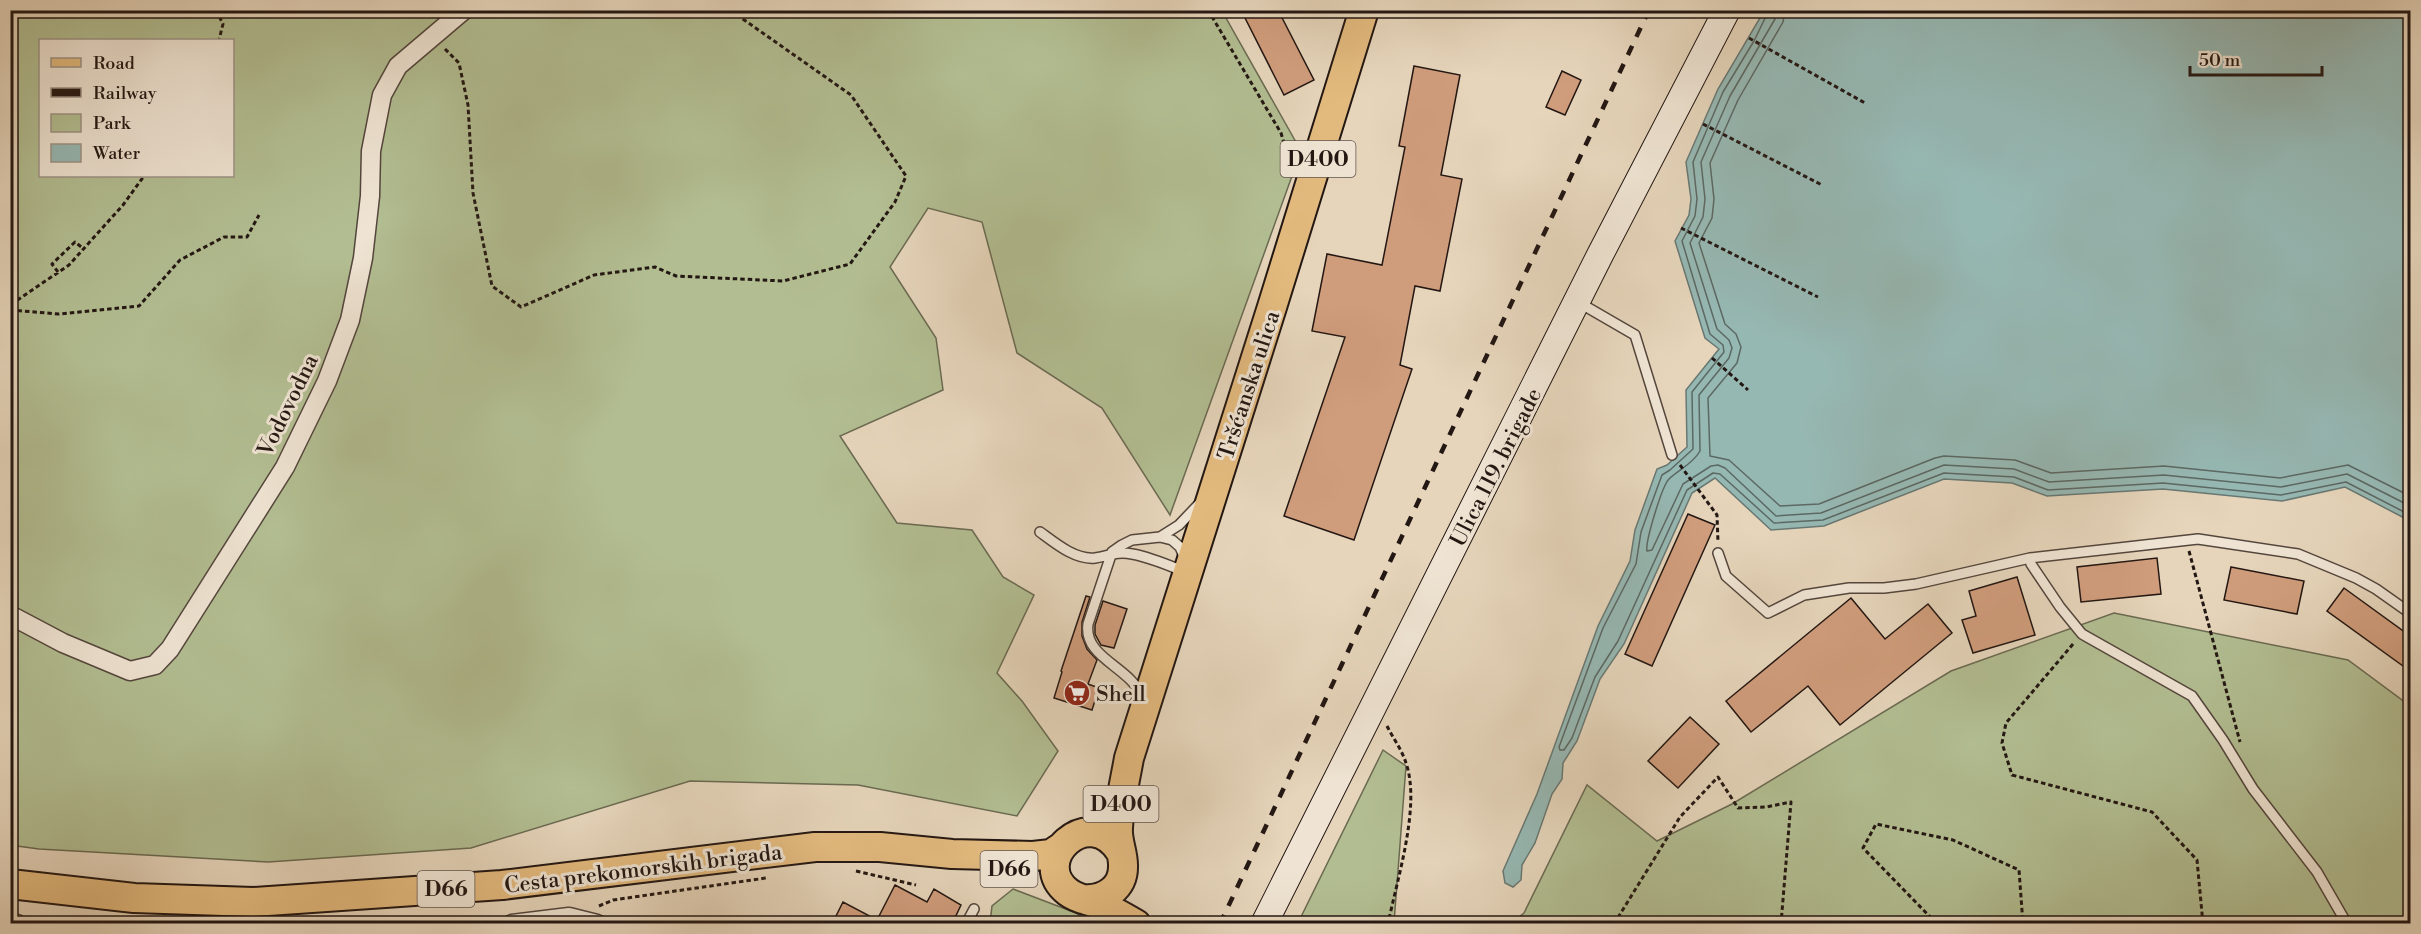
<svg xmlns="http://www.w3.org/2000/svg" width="2421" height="934" viewBox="0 0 2421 934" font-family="'Libre Bodoni',serif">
<rect width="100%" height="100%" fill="#e6d5bb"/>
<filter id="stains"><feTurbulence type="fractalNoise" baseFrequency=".00333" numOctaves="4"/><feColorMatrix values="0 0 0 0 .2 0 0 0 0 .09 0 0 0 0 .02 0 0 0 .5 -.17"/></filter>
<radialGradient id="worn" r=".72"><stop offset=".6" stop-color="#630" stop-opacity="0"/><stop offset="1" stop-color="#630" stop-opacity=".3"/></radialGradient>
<path fill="#b2be92" stroke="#6a6a52" stroke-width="1.5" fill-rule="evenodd" d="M10,11H1222L1301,151L1170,515L1102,408L1017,353L982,222L928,208L890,267L936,338L943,390L840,436L897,523L972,530L1003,577L1034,595L997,673L1022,701L1058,751L1017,816L858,785L690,781L471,848L268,862L39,849L10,845L11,772L17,766L10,700ZM40,40H232V176H40Z
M2114,613L2348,660L2410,706V923L1510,924L1524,913L1587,785L1657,841L1732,804L1951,671Z
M1383,750L1406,766L1394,923H1298Z
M1013,889L1076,913L1093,923H990L992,906Z"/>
<path fill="#96b8b3" stroke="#687873" stroke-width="1.5" d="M1764,11H2410V521L2345,487L2282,501L2163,489L2047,496L2012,483L1944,479L1824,526L1771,530L1715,478L1692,493L1624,644L1600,679L1577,741L1563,763L1562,779L1552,794L1535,843L1522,865L1521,880L1513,887L1505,883L1503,871L1537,794L1598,626L1630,561L1635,530L1657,469L1667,465L1687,447L1686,390L1719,349L1705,338L1675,241L1689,215L1691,199L1686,162L1718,89Z"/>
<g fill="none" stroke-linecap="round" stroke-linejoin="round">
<path stroke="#5c6863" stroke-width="1.5" d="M1769,10L1754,41L1723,92L1693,162L1697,199L1695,216L1682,241L1710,334L1723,345L1724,352L1692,392L1693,449L1670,470L1662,475L1641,532L1636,564L1603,628L1559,747L1560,750H1564L1572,738L1595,677L1618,641L1687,490L1713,473L1720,474L1774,523L1823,520L1944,473L2014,477L2048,490L2163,483L2281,495L2346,482L2410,515
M1776,10L1775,19L1730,96L1701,162L1705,199L1703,217L1690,243L1717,329L1729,340L1732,348L1729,358L1699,395L1700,451C1693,464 1678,470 1669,479C1662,486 1645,542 1647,551L1652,550L1683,484L1711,466L1718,465L1725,468L1776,516L1821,513L1944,465L2014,469L2049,482L2164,475L2281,487L2347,474L2410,506
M1785,10L1783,22L1738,100L1710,163L1714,199L1712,218L1699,243L1725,324L1736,334L1741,347L1737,363L1708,398L1710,456L1729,460L1780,506L1819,504L1935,458L1944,456L2015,460L2051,473L2164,466L2280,478L2348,465L2410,496"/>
</g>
<path fill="#d09d7c" stroke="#231713" stroke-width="1.5" d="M1241,10H1278L1314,80L1284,95Z
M1414,66L1460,75L1441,175L1462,179L1440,291L1415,286L1400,365L1412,369L1354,540L1284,516L1345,337L1312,331L1327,254L1382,265L1405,147L1399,146Z
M1562,71L1581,80L1565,115L1546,107Z
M1688,514L1715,525L1652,666L1625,654Z
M2157,558L2161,594L2081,602L2077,567Z
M2231,567L2304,581L2297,614L2224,600Z
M2017,577L2035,635L1973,653L1962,620L1976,616L1969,591Z
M2344,588L2410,636V671L2327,611Z
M1086,596L1090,597L1082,622V636L1087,649L1097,660L1088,684L1099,688L1092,710L1054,698L1062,672L1061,671Z
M1851,598L1885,639L1928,604L1952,633L1840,725L1808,686L1751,732L1726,701Z
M1103,601L1127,609L1114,648L1101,645L1095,634V625Z
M1690,717L1719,744L1678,788L1648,761Z
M895,885L927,902L934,889L961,905L952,924H832L843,902L877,920Z"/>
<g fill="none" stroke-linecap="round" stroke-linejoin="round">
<defs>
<path id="lane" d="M1578,302L1635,335L1672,455
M1040,532C1055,543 1075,560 1095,558C1109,556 1116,551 1132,554C1150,557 1168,565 1185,572
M1160,537L1179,525L1200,503
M1718,553L1726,576L1768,613L1804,595L1849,588H1884L1916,584L2030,558L2198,539L2298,554L2356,578L2376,589L2410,613
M2030,558L2031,564L2060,607L2082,634L2192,696L2223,740L2253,789L2317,872L2347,924
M1142,697C1131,667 1083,658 1088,624L1112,552L1122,545L1132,540L1160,537L1172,540L1180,547L1185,559
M966,924L974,909"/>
<path id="street" d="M10,615L63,643L130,671L155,665L170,649L285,467L327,381L350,320L363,258L370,196L371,151L382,95L398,66L464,10
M10,923L17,924
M512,924L569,917L597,924"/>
<path id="secondary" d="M1264,924L1601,253L1727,10"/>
<path id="primary" d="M1120,851C1088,802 1028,861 1068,892C1077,899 1088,900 1098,904C1111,909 1123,917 1136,924
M10,884L134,898L253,902L502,885L815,847H880L952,854L1033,856L1051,854L1060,848
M1083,899C1104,901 1124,888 1123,865C1123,852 1117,841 1118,828C1119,805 1125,781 1129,758L1272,307L1364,10"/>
</defs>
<use href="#lane" stroke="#54463d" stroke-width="12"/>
<use href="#street" stroke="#54463d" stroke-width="21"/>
<use href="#secondary" stroke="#231713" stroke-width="28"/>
<use href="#primary" stroke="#231713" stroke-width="32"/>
<path stroke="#231713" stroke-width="3" stroke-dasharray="4.5 3" stroke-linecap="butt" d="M216,10L223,24L219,40
M1208,10L1281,133L1291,167
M1749,38L1865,103
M445,49L459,63L468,105L473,193L492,286L521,307L594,275L655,267L676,276L783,281L850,264L895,202L906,176L851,95L730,10
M1703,124L1822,185
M1681,228L1818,297
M58,272L52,264L75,242L84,249
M10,302L16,301L69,265L123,205L144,176
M10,310L59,314L139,306L180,260L224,237H247L259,215
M1712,358L1748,390
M1680,465L1717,515L1718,542
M2189,551L2240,742
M2073,644L2006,723L2002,743L2012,775L2152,812L2197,860L2203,924
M1387,726C1393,738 1402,750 1406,763C1421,806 1397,879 1388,924
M1084,811L1091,803
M856,871L916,885
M599,906L613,900L766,878
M1614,924L1680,817L1718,777L1738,808L1766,807L1791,802L1781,924
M1937,924L1863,848L1876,824L1953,840L2019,870L2023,924"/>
<use href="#lane" stroke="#efe4d3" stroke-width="9"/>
<use href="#street" stroke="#efe4d3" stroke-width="18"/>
<use href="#secondary" stroke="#efe4d3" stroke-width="26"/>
<use href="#primary" stroke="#e3ba7e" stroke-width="28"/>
<path stroke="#231713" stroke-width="4.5" stroke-dasharray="10 10" stroke-linecap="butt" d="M1220,924L1649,10"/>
</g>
<defs>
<symbol id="supermarket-disc" viewBox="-11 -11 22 22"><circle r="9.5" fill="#8f2418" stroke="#efe4d3"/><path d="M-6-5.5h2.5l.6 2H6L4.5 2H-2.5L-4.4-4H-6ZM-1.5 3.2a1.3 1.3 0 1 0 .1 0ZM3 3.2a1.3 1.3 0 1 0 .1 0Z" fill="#fff"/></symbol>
</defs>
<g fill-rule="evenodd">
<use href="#supermarket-disc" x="1062" y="678" width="30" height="30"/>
</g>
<g text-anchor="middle" stroke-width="6" stroke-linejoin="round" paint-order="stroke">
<g fill="#efe4d3" stroke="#60544d" stroke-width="1.5">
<rect x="1280.5" y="141" width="75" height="36" rx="4.5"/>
<rect x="1083.5" y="786" width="75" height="36" rx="4.5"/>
<rect x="980.5" y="851" width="57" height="36" rx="4.5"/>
<rect x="417.5" y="871" width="57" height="36" rx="4.5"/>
</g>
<g font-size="21" font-weight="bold" fill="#231713">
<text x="1318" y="166">D400</text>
<text x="1121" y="811">D400</text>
<text x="1009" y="876">D66</text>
<text x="446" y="896">D66</text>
</g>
<g font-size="22" fill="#231713" stroke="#efe4d3">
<text transform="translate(1248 385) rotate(-72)" y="8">Tršćanska ulica</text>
<text transform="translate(287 405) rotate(-64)" y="8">Vodovodna</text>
<text transform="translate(1495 467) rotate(-63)" y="8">Ulica 119. brigade</text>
<text transform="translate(643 868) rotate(-7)" y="8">Cesta prekomorskih brigada</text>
</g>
<g font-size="22" fill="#231713" stroke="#efe4d3" text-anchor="start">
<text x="1096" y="701">Shell</text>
</g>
</g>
<rect width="2421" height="934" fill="none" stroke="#e6d5bb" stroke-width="36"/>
<rect x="12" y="12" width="2397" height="910" fill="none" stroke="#231713" stroke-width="3"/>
<rect x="18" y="18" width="2385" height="898" fill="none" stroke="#231713" stroke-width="1.5"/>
<rect x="39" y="39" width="195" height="138" fill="#efe4d3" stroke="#9d9286" stroke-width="1.5"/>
<rect x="51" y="58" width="30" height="9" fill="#e3ba7e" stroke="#9d9286" stroke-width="1.5"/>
<text x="93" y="69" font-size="18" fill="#231713">Road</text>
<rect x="51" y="88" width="30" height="9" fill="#231713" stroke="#9d9286" stroke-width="1.5"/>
<text x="93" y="99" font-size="18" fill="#231713">Railway</text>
<rect x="51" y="114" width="30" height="18" fill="#b2be92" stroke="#9d9286" stroke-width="1.5"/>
<text x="93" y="129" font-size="18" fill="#231713">Park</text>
<rect x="51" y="144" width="30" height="18" fill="#96b8b3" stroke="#9d9286" stroke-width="1.5"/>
<text x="93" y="159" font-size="18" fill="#231713">Water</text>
<path d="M2190 66v9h132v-9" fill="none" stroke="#231713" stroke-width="3"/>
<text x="2199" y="66" font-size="18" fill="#231713" stroke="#efe4d3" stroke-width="4.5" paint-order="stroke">50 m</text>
<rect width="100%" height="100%" filter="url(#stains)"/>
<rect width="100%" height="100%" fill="url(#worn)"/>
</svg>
